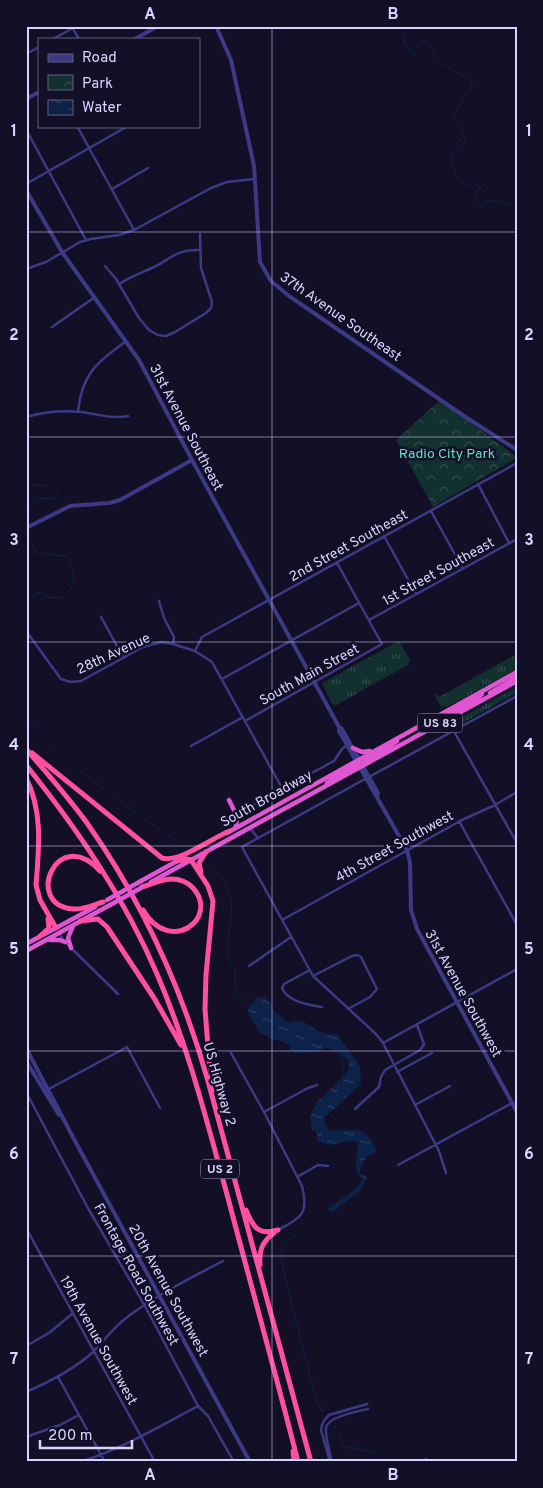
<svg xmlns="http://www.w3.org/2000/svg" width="543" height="1488" viewBox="0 0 543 1488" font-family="Overpass,sans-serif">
<defs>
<pattern id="grass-tufts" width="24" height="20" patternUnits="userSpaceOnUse" patternTransform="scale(1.25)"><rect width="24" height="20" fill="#12302f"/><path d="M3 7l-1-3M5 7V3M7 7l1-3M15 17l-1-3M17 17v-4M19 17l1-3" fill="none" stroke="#344d4e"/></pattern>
<pattern id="park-crowns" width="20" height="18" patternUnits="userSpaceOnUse" patternTransform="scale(1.25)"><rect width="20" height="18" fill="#12302f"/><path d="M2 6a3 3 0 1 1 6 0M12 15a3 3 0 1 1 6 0" fill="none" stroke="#344d4e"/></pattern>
<pattern id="water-ripples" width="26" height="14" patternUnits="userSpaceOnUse" patternTransform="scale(1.25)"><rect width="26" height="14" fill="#0c2248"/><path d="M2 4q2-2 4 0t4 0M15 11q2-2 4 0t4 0" fill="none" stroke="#2f4163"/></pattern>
</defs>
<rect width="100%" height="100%" fill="#130f26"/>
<path fill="url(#grass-tufts)" d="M399,641L410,660L408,665L336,705L332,704L322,683Z
M513,656L517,661L516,670L447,707L440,706L435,696L437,694L439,697Z
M517,687V693L457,726L455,721Z"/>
<path fill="url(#park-crowns)" d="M440,400L517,457V458L433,507L396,440Z"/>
<path fill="#12302f" d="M433,421L440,430L431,438L424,435L422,429Z"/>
<path fill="url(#water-ripples)" d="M258,997H266L276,1013L289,1023C307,1015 313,1033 328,1034C331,1035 333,1034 336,1033L360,1066L361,1084L324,1118C326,1149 363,1108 376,1151C366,1157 361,1161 360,1173L367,1177L360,1191L332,1212L327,1209L356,1189L363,1179C348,1165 362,1154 356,1141H347L331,1145L317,1141V1133L312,1130L310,1117L316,1103L348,1072L349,1061L339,1052L327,1048L315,1052L294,1053L290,1050V1047C285,1041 282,1042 275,1040C270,1038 266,1035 260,1033C250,1014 240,1015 258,997Z"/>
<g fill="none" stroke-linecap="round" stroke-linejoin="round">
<path stroke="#0c2248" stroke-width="1" d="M396,26L403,33L405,45L414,54L423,40L429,44L438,61L468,78L472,84L471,91L463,98L453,120L461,128L465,141L450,155L456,175L466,186L471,182L480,186L481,188L475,194V200L481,207C493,194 502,204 517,206
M26,486C37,484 51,484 58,494L56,499L42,498L26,510
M26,598L33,597L38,592L51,598L64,597C67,594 71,591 72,587C76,577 73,563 66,556L36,553L27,534
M26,714C65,770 128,805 181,845
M205,863C213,870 224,878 228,889C237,910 225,933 228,955C229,961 235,967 235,973C238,988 230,998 250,1005
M338,1051L343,1060V1076
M332,1131L345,1130
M324,1214L330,1209
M301,1231L285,1244L282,1249L281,1254L287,1286L317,1403L323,1412
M334,1426L339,1432L342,1446L368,1451L380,1456"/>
<path stroke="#3d3a85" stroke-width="2.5" d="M72,27L79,39
M53,39L73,28
M26,54L39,47
M77,126L134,230
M28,133L86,240
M26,184L128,126
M112,189L148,168
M105,266L116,279L139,318L149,330L158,335L166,336L175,332L206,313L211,308L212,302L201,268L200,234
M26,269L46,262L80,242L91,239L119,235L134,230L211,188L227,182L254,179
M119,284C130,277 141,273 152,268C172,259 175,249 200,250
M52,327L95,297
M78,411C82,374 97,362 125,342
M26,417C43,412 63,410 81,412C97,414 112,419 128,416
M478,484L509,543
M431,511L463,569
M384,536L416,594
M159,601L164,618L174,637L173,644L195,651L212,662L282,788
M101,617L123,657
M369,620L517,539
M26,631L61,679L71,682L81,681L143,647L162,642L173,644
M195,651L202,637L517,463
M222,679L359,603
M447,719L517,843
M245,721L382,644L337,563
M191,746L243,717
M369,777L517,696
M365,779L242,847L313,976L376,1034L383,1043L439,1151L446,1173
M238,813L334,761L342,749L347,745
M459,821L517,925
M249,827L258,838
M282,920L462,820L495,805L517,792
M59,933L65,942L118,994
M249,966L291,937
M310,970L284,984L282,988C288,1002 309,1005 322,1007
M313,976L352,956L357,955L361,957L377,989L370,997L348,1009
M383,1043L517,969
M231,1053L264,1112L302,1186C309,1215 301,1217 278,1230
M397,1072L432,1053
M47,1090L127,1047L160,1108
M26,1092L89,1210L145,1306L198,1406L208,1416L234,1462
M415,1105L450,1086
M355,1109L379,1087L381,1077L385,1070L420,1050L424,1044L417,1025
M264,1112L308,1088L317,1085
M398,1165L512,1103
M297,1177L318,1165L328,1166
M26,1228L155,1462
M26,1346L49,1333L73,1313
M58,1377L105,1462
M26,1392C49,1382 73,1370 92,1353C105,1340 115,1325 130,1315C159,1294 192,1277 223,1261
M26,1437L60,1425L79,1415
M426,1459V1462
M331,1460C330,1450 325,1438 326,1428C327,1417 358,1411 368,1409
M80,1462C122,1449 160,1426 198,1406
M330,1462L321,1430C322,1423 324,1420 329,1415L367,1404"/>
<path stroke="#3d3a85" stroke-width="4" d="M216,26L231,60L254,166L260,262L271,281L289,296L464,416L517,450
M135,39L158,26
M26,99L39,92
M26,190L62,252L139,360L192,460L339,727V731L407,850L410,863L411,910L417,929L517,1112
M26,528L70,506L109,503L120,500L192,460
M339,727L342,729L378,793L377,797
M26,1048L75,1141L250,1462
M26,1061L59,1115"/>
<path stroke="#e055d1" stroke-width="4.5" d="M490,693L517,677
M447,719L448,715L474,701L482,694
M353,748L362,752L370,751
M363,763L397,741
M327,783L358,764L359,761
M229,800C233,809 240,818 235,828
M227,833L517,672
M141,881L179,860
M151,882L517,681
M50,940H60L65,942
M26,944L95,907
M71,948L68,938L73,926
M26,951L110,905"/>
<path stroke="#ff4fa3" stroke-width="5" d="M26,749C47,773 68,797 87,823C142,901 182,989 208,1081L311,1462
M32,753L162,858C180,863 211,838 230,831
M26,765C78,830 124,897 157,974C188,1046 207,1122 228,1198C251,1286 276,1374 298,1462
M26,778C43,811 39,849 36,885L40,900L56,928
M177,861L187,859L191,860L208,886L213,901L206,975L205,1009L209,1059L214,1090
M100,871C57,824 23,905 73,909C83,910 93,905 103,902
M201,872L199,863L206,852
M142,887C152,884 162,879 172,879C179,879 188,882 193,888C220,918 170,956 143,910
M80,921L98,919L107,927L154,998L181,1045
M39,937L49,928L48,919
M246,1210C253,1227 258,1236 278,1230
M260,1265C259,1250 262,1242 274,1233
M293,1451L294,1462"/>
<path stroke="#e055d1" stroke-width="4.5" d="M107,900L141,881
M110,905L141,888"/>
</g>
<path fill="none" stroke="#d9d4ff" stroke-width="1" stroke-opacity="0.55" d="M272,26V1462M26,232H517M26,437H517M26,642H517M26,846H517M26,1051H517M26,1256H517"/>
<g text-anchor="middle" stroke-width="5" stroke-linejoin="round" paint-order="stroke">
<g fill="#130f26" stroke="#9e99be" stroke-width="1">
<rect x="417.5" y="713.5" width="45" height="19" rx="4"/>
<rect x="201" y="1159.5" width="38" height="19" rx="4"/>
</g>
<g font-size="12" font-weight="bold" fill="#d9d4ff">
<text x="440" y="727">US 83</text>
<text x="220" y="1173">US 2</text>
</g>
<g font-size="14" fill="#d9d4ff" stroke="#130f26">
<text transform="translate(341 316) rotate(35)" y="5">37th Avenue Southeast</text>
<text transform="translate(187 427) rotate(62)" y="5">31st Avenue Southeast</text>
<text transform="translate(348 545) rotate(-29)" y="5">2nd Street Southeast</text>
<text transform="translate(438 571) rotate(-29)" y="5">1st Street Southeast</text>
<text transform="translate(113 653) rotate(-25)" y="5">28th Avenue</text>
<text transform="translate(309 674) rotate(-29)" y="5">South Main Street</text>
<text transform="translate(266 798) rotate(-29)" y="5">South Broadway</text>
<text transform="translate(394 846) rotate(-29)" y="5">4th Street Southwest</text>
<text transform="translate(464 993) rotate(61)" y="5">31st Avenue Southwest</text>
<text transform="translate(220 1084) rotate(74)" y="5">US Highway 2</text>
<text transform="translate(137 1274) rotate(61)" y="5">Frontage Road Southwest</text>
<text transform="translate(169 1290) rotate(61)" y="5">20th Avenue Southwest</text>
<text transform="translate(99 1340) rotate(61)" y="5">19th Avenue Southwest</text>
</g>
<g font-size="14" fill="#5fe0c0" stroke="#130f26">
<text x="447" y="458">Radio City Park</text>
</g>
</g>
<rect width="543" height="1488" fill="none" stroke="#130f26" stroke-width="55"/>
<rect x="38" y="38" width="162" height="90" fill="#130f26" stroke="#625e7d"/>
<rect x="48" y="54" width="25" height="8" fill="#3d3a85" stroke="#625e7d"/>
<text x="82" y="62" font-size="15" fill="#d9d4ff">Road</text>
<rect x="48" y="75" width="25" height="15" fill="url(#park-crowns)" stroke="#625e7d"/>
<text x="82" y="88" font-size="15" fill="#d9d4ff">Park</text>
<rect x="48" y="100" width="25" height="15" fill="url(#water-ripples)" stroke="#625e7d"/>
<text x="82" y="112" font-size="15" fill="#d9d4ff">Water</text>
<path d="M40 1440v8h92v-8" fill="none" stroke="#d9d4ff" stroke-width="2.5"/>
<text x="48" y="1440" font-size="15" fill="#d9d4ff" stroke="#130f26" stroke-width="4" paint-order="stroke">200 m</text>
<rect x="28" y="28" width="488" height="1432" fill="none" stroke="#d9d4ff" stroke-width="2"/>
<g font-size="16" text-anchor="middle" font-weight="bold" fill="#d9d4ff">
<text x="150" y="19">A</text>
<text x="393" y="19">B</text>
<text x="14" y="136">1</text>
<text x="529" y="136">1</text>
<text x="14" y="340">2</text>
<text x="529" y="340">2</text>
<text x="14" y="545">3</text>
<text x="529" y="545">3</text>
<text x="14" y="750">4</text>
<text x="529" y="750">4</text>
<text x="14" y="954">5</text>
<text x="529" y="954">5</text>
<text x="14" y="1159">6</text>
<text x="529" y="1159">6</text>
<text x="14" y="1364">7</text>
<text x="529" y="1364">7</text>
<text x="150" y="1480">A</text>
<text x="393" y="1480">B</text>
</g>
</svg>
